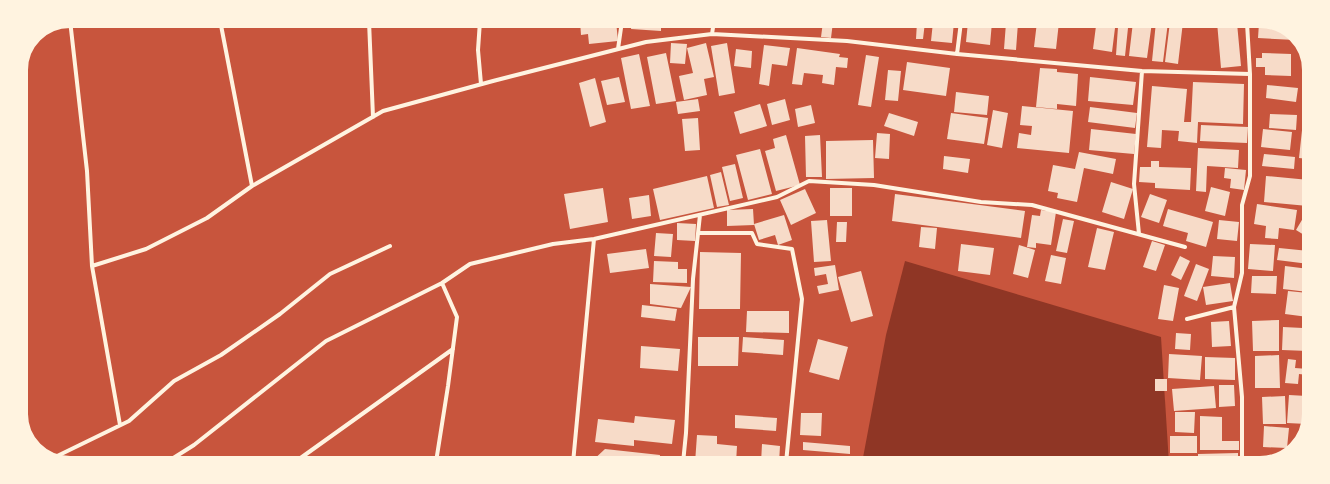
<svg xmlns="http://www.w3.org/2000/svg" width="1330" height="484" viewBox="0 0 1330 484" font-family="Cabin,sans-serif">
<rect width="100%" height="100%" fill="#c8553d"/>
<path fill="#8f3625" d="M905,261L1161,337L1169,464L862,463L886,335Z"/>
<path fill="#f7dbc8" d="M580,21H616L618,41L589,44L588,34L581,35Z
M632,21H661V31L631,29Z
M782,22H792V24Z
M797,22H816L815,27L797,25Z
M823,22H833L831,38L821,37Z
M917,22H925L923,39H916Z
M933,22H954L952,43L931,41Z
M968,22H992L990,45L966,42Z
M1037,22H1059L1056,49L1034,47Z
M1105,22H1120L1119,25Z
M1133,22H1152L1147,58L1129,56Z
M1156,22H1168L1163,62L1152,61Z
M1170,22H1183L1178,64L1165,62Z
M1217,22L1237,23L1241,66L1221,68Z
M1006,23H1018L1016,50L1004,49Z
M1259,23H1276L1295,36V40L1258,38Z
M1096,26L1115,28L1112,52L1093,49Z
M1118,27L1128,28L1125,56L1116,55Z
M671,43L687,44L685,64L670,63Z
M706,43L714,77L704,79L707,95L684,100L679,76L693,73L687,48Z
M727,43L735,93L719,96L711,46Z
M764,45L790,48L787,66L772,64L769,86L759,84Z
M797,48L840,54L839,57L848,58L847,68L836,67L834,85L822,83L823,75L804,73L802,85L792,84Z
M736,49L752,51L751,68L734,66Z
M666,53L676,101L656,104L647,57Z
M1262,53L1291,54V76L1265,75V67H1256V58H1262Z
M639,54L650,106L631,109L621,58Z
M1304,54L1310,67V83L1302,82Z
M866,55L879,57L871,107L858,105Z
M907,62L950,68L946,96L903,90Z
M1040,68L1057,69V72L1078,74L1076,106L1057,104V109L1036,107Z
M888,70L901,71L898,101L885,100Z
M619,77L625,102L607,105L601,81Z
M1090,77L1136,82L1133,105L1088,101Z
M595,78L606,122L590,127L579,83Z
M1193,82L1244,84L1243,124L1198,122L1197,143L1178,141L1179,131L1162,130L1161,148L1147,147L1152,86L1187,89L1184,122H1191Z
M1267,85L1298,88L1296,102L1266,98Z
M956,92L989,96L987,115L954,112Z
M698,99L700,111L678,114L676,102Z
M785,99L790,120L772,125L767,104Z
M760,104L767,126L740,134L734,112Z
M811,105L815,123L798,127L795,109Z
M1022,106L1073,111L1069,153L1017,148L1019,133L1031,135L1032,126L1020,125Z
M1090,107L1137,113L1135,128L1088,122Z
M993,110L1008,113L1002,148L987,145Z
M889,113L918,122L914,136L884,126Z
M951,113L988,118L984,144L947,139Z
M1270,114L1297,115L1296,130L1269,128Z
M698,118L700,150L685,151L682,119Z
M1303,121L1310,122L1309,159L1299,158Z
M1201,125L1248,127L1247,143L1200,141Z
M1091,129L1136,134L1134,154L1089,150Z
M1263,129L1292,132L1290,150L1261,147Z
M877,133L890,134L889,159L875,158Z
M786,135L800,185L776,191L765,151L775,148L773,139Z
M820,135L822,177H806L805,136Z
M873,140L874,178L826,179V141Z
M1198,148L1239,150L1238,168L1207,166L1206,192L1196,191Z
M760,149L772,194L748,200L736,155Z
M1079,152L1116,159L1113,174L1084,168L1077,202L1057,198L1058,193L1048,191L1053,165L1075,169Z
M1264,154L1295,157L1294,169L1262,166Z
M944,156L970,159L968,173L943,169Z
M1151,161H1159V167L1191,168L1190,190L1155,188V183L1139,182L1140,167H1151Z
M735,164L743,198L730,201L722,167Z
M1225,168L1246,170L1244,190L1230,188L1231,179L1224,178Z
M721,172L729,205L717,207L710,175Z
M707,176L714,208L660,220L653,189Z
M1266,176L1309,180L1308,206L1264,202Z
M1111,182L1133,189L1124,219L1102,212Z
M1211,187L1230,192L1225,216L1205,211Z
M603,188L608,222L570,229L564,194Z
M830,188H852V216H830Z
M805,189L816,213L791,225L780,200Z
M895,194L1025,211L1021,238L892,221Z
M1150,194L1167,200L1159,223L1141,217Z
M649,195L651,216L632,219L629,198Z
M1257,204L1297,210L1294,230L1279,228L1278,239L1265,238L1266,226L1254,224Z
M1309,208V238L1296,230Z
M753,209L754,225L727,226V210Z
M1168,209L1213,222L1206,247L1186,241L1188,233L1163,226Z
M1041,210L1056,212L1051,245L1036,243V248L1027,247L1032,215L1040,216Z
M784,215L792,240L778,245L775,235L759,240L754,224Z
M1063,219L1074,221L1067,253L1056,251Z
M827,220L831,261L814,262L811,221Z
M1219,220L1239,222L1237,241L1217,239Z
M837,222H847L846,242H836Z
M677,223L696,224L695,241L677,240Z
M921,227L937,228L935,249L919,247Z
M1097,228L1114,232L1105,270L1088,267Z
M656,233L673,234L671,257L654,256Z
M1152,241L1165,245L1156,271L1143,267Z
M961,244L994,248L990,275L958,271Z
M1250,244L1275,245L1273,271L1248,269Z
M1019,245L1035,250L1028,278L1013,274Z
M1279,248L1309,251V264L1277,260Z
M646,249L649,268L610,273L607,254Z
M700,252L741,253L740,309H699Z
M1051,255L1066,258L1061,284L1045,281Z
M1180,256L1190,261L1181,280L1171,275Z
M1213,256L1235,257L1234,278L1211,276Z
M654,261L678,262V269H687V283L653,282Z
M1196,264L1209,269L1197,301L1184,296Z
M835,265L839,290L819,294L817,286L828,284L826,274L815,276L814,268Z
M1285,266L1309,269L1308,292L1283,289Z
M861,271L873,316L851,322L838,277Z
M1252,276H1277L1276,294L1251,293Z
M1230,283L1233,301L1206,305L1203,287Z
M650,284L691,287L681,308L650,304Z
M1164,285L1179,288L1173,321L1158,319Z
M1288,291L1308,293V317L1285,314Z
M642,305L677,309L675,321L641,317Z
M747,311H789V333L746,332Z
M1304,318H1308V351L1282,350L1283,327L1303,328Z
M1279,320V351H1253L1252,321Z
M1229,321L1231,346L1212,347L1211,322Z
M1176,333L1191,334L1190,350L1175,349Z
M698,337H739L738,366H698Z
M743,337L784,340L783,355L742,352Z
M818,339L848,347L839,380L809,372Z
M641,346L680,349L678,371L640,368Z
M1169,354L1202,356L1200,380L1168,378Z
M1279,355L1280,388H1255V356Z
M1205,357L1235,358V380L1205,379Z
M1288,359L1296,360L1295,368L1308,369V375L1299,374L1298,384L1285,383Z
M1155,379H1167V391H1155Z
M1219,385H1234L1235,406L1219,407Z
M1214,386L1216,408L1174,411L1172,389Z
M1289,395L1307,396V424L1287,423Z
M1285,396L1286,424H1263L1262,397Z
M1175,412H1195L1194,433L1175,432Z
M801,413H822L821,436L800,435Z
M735,415L777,418L776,431L735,428Z
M635,416L675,420L672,444L634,440V446L595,442L598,419L634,423Z
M1200,416L1222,417V441H1239V450H1200Z
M1264,426L1289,428L1287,448L1263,447Z
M697,435L717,436V444L737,446L736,463H695Z
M1170,436H1197V453H1170Z
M803,442L850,446V454L803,450Z
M762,444L780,446L779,463H761Z
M605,449L660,455L659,463H590Z
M1238,453V464H1198V454Z"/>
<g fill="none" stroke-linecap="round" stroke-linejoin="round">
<path stroke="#fff3e0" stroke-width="4" d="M70,20L87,171L92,266L120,425
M220,20L252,186
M369,21L373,117
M480,21L478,50L481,84
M712,34L714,21
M618,49L622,21
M957,54L961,22
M698,233H752L757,244L792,249L802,299L786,463
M1139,234L1134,184L1142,71
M92,266L146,249L207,218L252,186L383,111L493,81L646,42L712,34L847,41L957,54L1142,71L1250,74
M1187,319L1234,307
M51,459L129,421L174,381L221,355L280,314L330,274L390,246
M167,462L194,445L326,341L442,283L470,264L553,244L594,239L777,197L809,181L874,185L981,202L1032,205L1185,247
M295,462L453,349
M436,462L448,386L457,317L442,283
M573,463L594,239
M683,463L686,433L693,279L700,215
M1242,464V397L1234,307L1242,273V205L1250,176V74L1247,23"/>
</g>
<path d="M0 0H1330V484H0ZM70 27H1260A43 43 0 0 1 1303 70V414A43 43 0 0 1 1260 457H70A43 43 0 0 1 27 414V70A43 43 0 0 1 70 27Z" fill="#fff3e0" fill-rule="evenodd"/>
<path fill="none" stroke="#fff3e0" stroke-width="2" d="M70 27H1260A43 43 0 0 1 1303 70V414A43 43 0 0 1 1260 457H70A43 43 0 0 1 27 414V70A43 43 0 0 1 70 27Z"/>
</svg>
